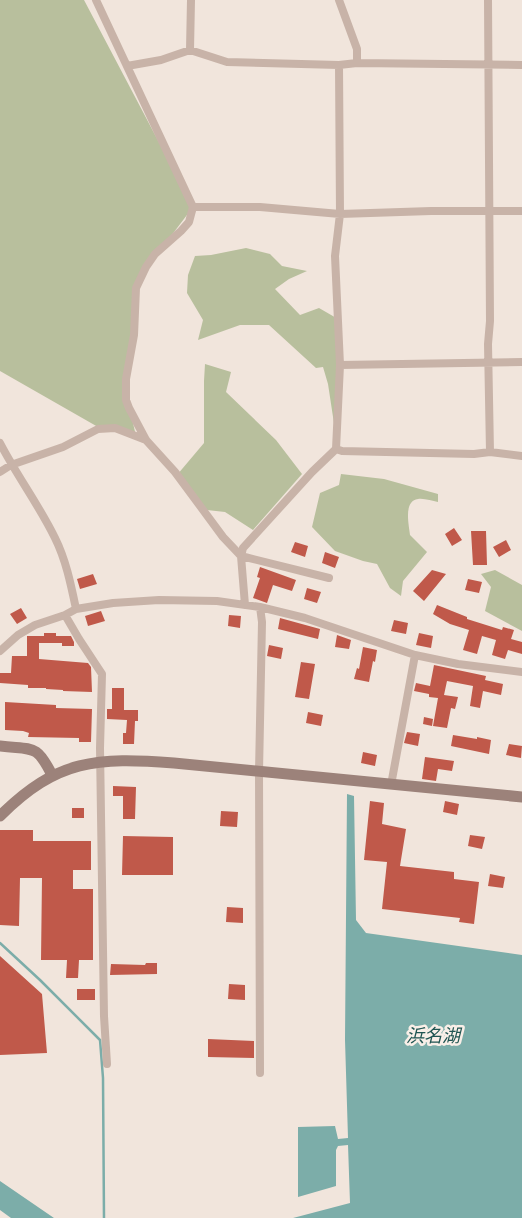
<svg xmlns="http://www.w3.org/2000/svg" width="522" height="1218" viewBox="0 0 522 1218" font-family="Montserrat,'Noto Sans JP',sans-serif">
<rect width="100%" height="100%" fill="#f1e5dc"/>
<path fill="#b8bf9d" d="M0,0H84L193,207L140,277L126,393L136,436L98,427L0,371Z
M246,248L270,254L282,266L307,271L289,279L275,289L300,315L319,308L338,319L335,430L328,384L323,367L316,368L269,325H240L198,340L203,320L187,293L188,275L195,256L211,255Z
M205,364L231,372L226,392L276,440L302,474L253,530L225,512L207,510L177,475L204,443V381Z
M341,474L384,479L438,494V502C432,501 424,498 418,499C403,501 409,525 410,535L427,552L403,581L401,596L390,588L377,564L363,561L335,551L312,527L320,493L339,485Z
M495,570L522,585V631L485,611L491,587L481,574Z"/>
<path fill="#7cada9" d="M347,794L354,796L356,920L366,933L522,955V1218H293L350,1203L348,1145L338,1146L336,1150V1186L298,1197V1127L335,1126L338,1139L348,1138L345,1040Z
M0,1181L54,1218H11L0,1210Z"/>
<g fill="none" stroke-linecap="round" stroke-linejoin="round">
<path stroke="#7cada9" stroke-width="2.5" d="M0,943L40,980L100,1040L103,1078L104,1218"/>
</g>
<path fill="#c0594a" d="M454,528L462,540L452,546L445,534Z
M471,531H486L487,565H473Z
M506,540L511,550L499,557L493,547Z
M295,542L308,546L305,557L291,552Z
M325,552L339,557L335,568L322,563Z
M260,567L296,580L292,591L273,585L267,603L253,598L260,578L257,577Z
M432,570L446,574L424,601L413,591Z
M93,574L97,584L80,589L77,579Z
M468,579L482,582L479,593L465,590Z
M307,588L321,592L317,603L304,599Z
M437,605L467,617V619L502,630L503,627L514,630L511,639L522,642V654L508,650L505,659L492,655L496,640L482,636L477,654L463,650L469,630L450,624L433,614Z
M21,608L27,618L17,624L10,614Z
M101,611L105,621L88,626L85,616Z
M229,615L241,616L240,628L228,626Z
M280,618L320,629L318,639L278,629Z
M394,620L408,623L406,634L391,631Z
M44,633H56V636H71L74,642V646H62V643H39V659L88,663L91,667L92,692L63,691V690L46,689V688H28V685L0,683V673H11L12,656H27V636H44Z
M419,633L433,636L431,648L416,645Z
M337,635L351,640L349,649L335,647Z
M269,645L283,648L281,659L267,656Z
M363,647L377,650L375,662L373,661L369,682L354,679L357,668L359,669Z
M301,662L315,664L309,699L295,697Z
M434,665L486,676L485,680L503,684L501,695L483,691L480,708L470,706L473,686L447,681L444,695L458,697L455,709L451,708L447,728L433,726L438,698L429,697V694L414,691L416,683L430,686Z
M112,688H124V710H138V721H135L134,744H123V733H126L127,720L107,719V709H112Z
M5,702L56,705V708L92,709L91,742H79V738L28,737L29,733L23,731L5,730Z
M308,712L323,715L321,726L306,723Z
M424,717L433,719L432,726L423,724Z
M407,732L420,734L418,746L404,743Z
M453,735L477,739V737L491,740L489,754L451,746Z
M509,744L522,746L521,758L506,755Z
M363,752L377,755L375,766L361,763Z
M425,757L454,761L452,771L438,769L436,781L422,779Z
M113,786L136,787L135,819H123V796H113Z
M370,801L384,803L382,824L406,829L400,866L454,872V879L479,882L474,924L459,922L460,918L382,909L387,862L364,860Z
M445,801L459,804L457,815L443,812Z
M72,808H84V818H72Z
M221,811L238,812L237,827L220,826Z
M0,830H33V841H91V870H73V889H93V960H79L78,978H66L67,960H41L42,878H20L19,926L0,925Z
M470,835L485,837L482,849L468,846Z
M123,836L173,837V875H122Z
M490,874L505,877L503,888L488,886Z
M227,907L243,908V923L226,922Z
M0,956L42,994L47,1053L0,1055Z
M146,963H157V974L110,975L111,964L145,965Z
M229,984L245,985V1000L228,999Z
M77,989H95V1000H77Z
M208,1039L254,1041V1058L208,1057Z"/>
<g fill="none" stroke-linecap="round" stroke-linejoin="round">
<path stroke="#c8b3a8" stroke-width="8" d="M96,0L193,207L189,222L181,231L155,254L146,267L136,288L134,335L126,379V400L129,408L146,440L175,472L223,537L241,556L329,578
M339,0L357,49V63
M488,0L490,321L488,344L490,452
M190,50L191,0
M339,65L340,214L335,256L340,365L336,449L342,451L474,454L490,452L522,456
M127,66L161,60L190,50L227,62L339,65L357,63L522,65
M193,207H260L340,214L431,211H522
M340,365L522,362
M0,443C17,476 39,505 55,538C66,560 71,585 76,609
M0,472L11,465L63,447L98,429L115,428L146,440
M245,605L241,556L243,548L312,472L336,449
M65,615L79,639L102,674L100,748L104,1016L107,1064
M0,651L18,635L35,625L65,615L76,609L113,603L159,600L217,601L260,607L305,618L415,655L458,664L522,672
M391,785L415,655
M260,1073L259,772L262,622L260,607"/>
<path stroke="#9c827a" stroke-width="11" d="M0,746C33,750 36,743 52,775
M0,816C57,759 97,757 174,763L522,797"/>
</g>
<g text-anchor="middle" stroke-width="5" stroke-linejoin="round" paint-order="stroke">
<g font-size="18" font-style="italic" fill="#205552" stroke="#f9efe8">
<text x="433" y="1042">浜名湖</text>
</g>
</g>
</svg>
